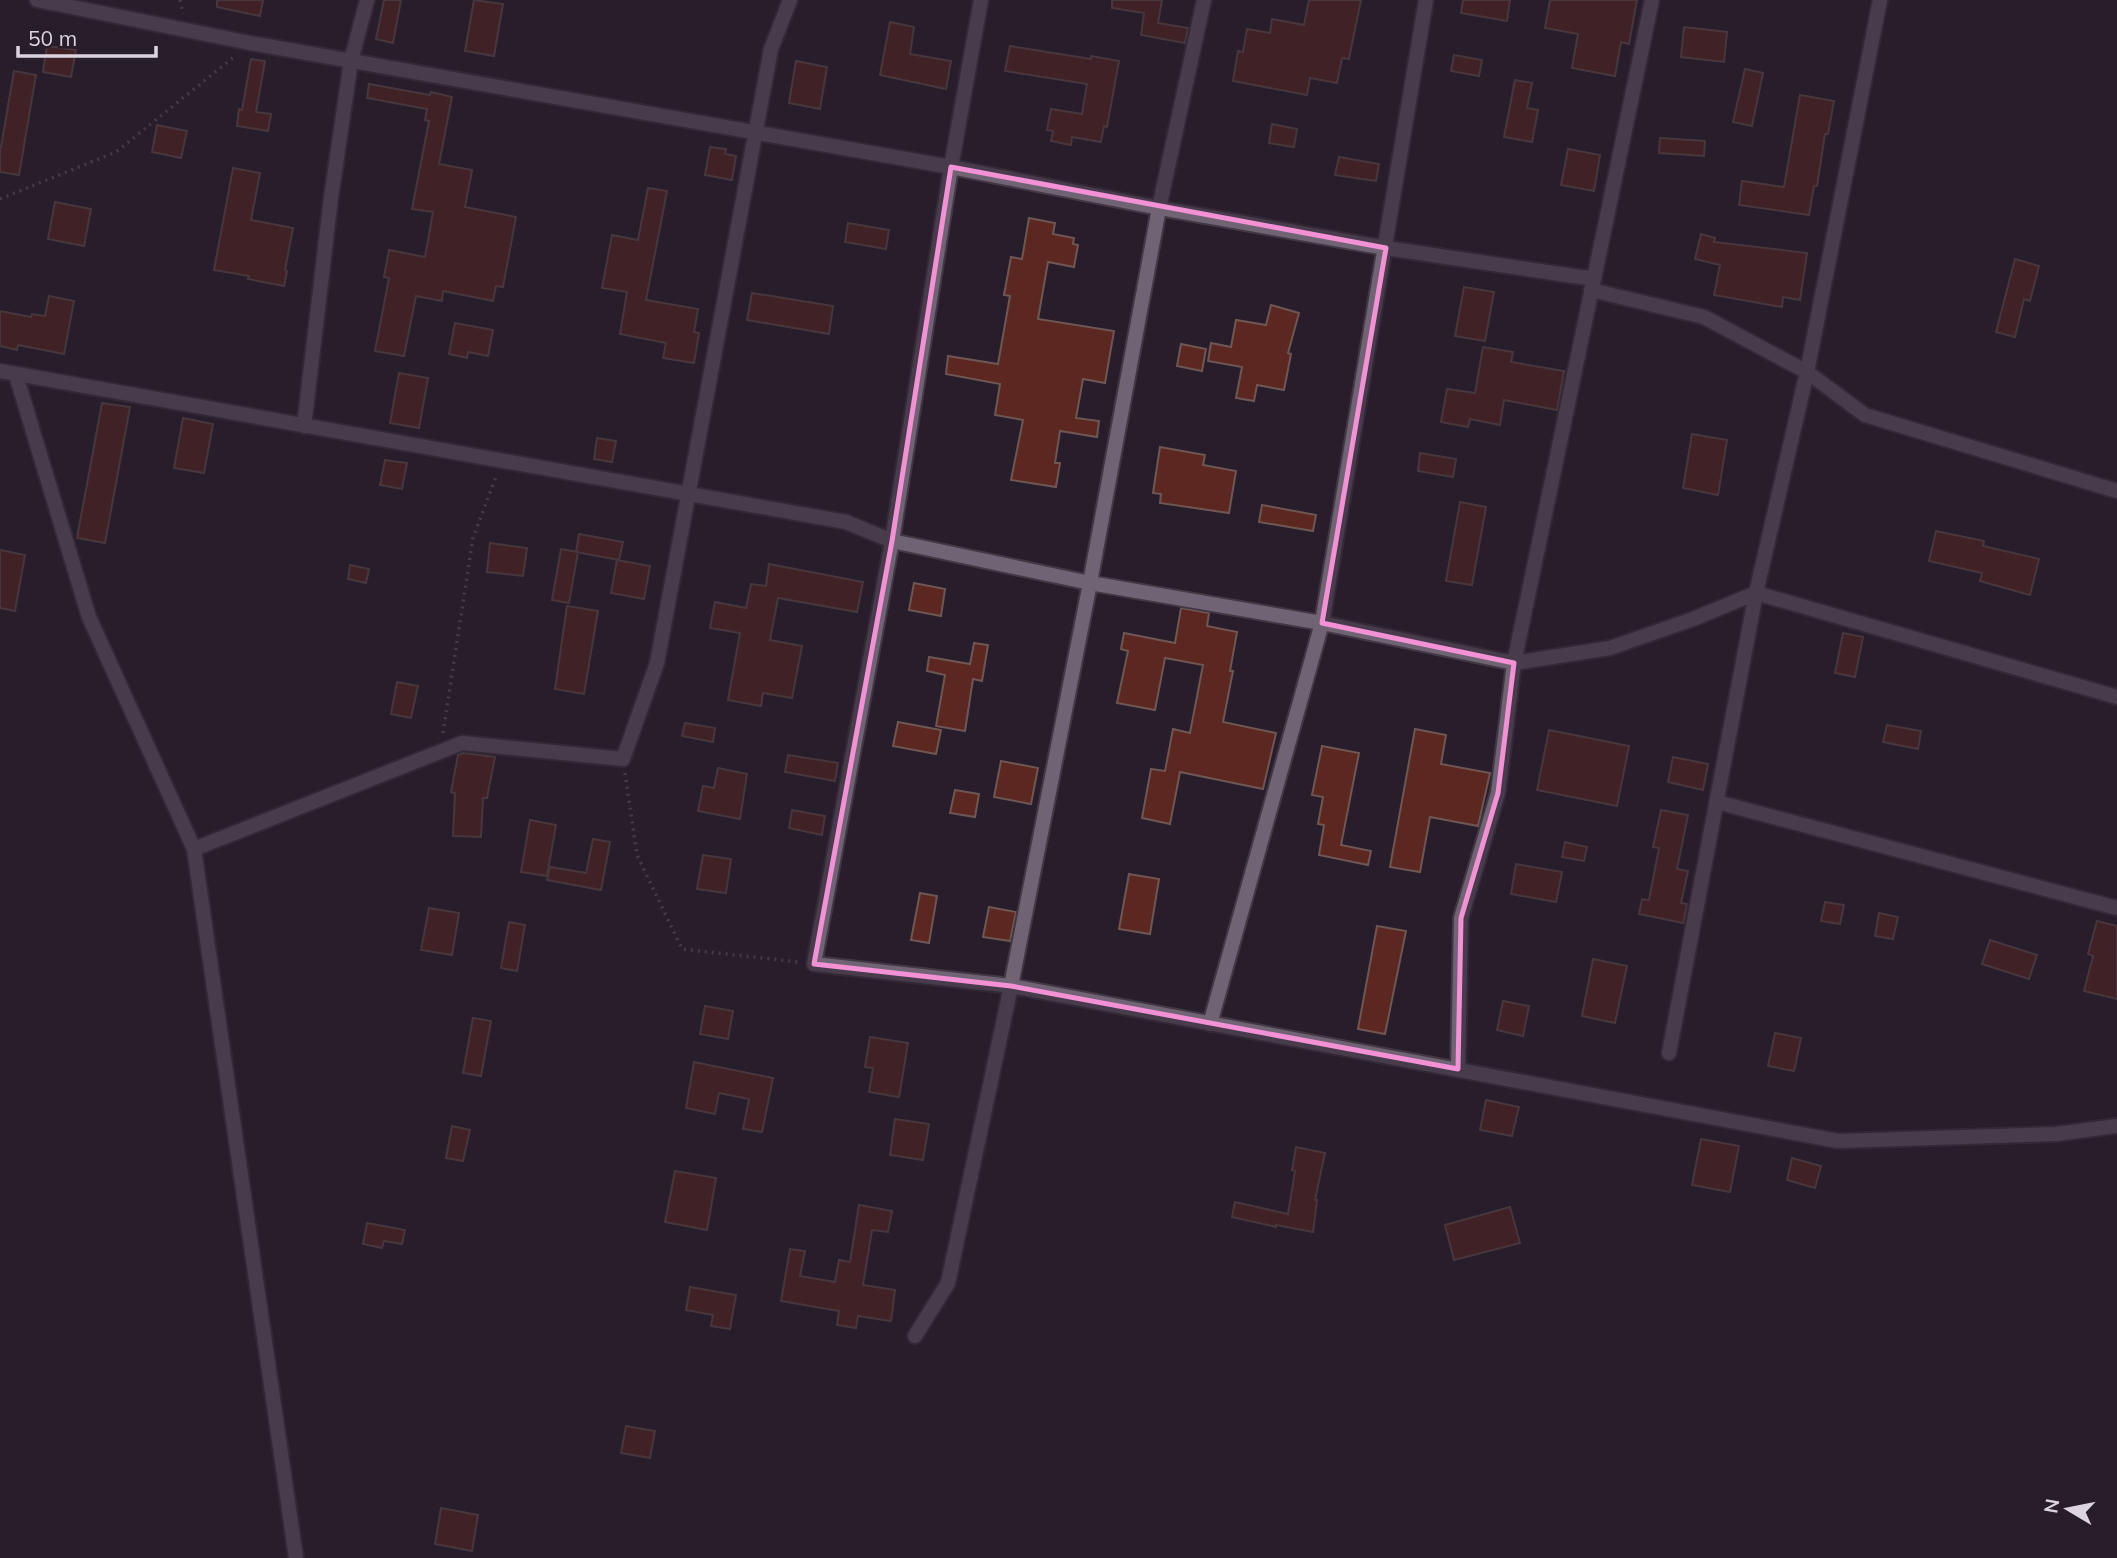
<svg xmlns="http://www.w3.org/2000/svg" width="2117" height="1558" viewBox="0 0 2117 1558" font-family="Mulish,sans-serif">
<rect width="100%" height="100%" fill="#281d2b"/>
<path fill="#5b2720" stroke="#6e5753" stroke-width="2" d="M217,0H263L260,16L217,7Z
M384,0H401L393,43L376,39Z
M474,0L503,4L494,56L465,51Z
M1112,0H1162L1158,23L1188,28L1185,43L1141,35L1144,13L1112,8Z
M1309,0H1361L1349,59L1342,58L1337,83L1310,78L1307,95L1233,81L1238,51L1243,52L1247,29L1270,33L1272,19L1304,25Z
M1463,0H1510L1507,21L1461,13Z
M1550,0H1637L1629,44L1621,42L1615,76L1572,68L1578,34L1545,28Z
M890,22L914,27L910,54L951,61L946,89L880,75Z
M1684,27L1727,32L1724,62L1681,57Z
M47,46L76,50L71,77L43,72Z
M1010,46L1091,59V56L1119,61L1107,127L1104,126L1101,142L1072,137L1071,145L1051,141L1053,131L1047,130L1051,109L1082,114L1087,84L1005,71Z
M1454,55L1482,60L1479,76L1451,71Z
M251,59L265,61L256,112L271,114L268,131L237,126L239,109L242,110Z
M796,61L827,67L820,109L789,103Z
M1745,69L1763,73L1752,126L1733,122Z
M14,71L36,75L19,175L0,172V147H1Z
M1515,80L1532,83L1527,108L1538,110L1532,142L1504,137Z
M369,84L430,95L431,92L452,97L439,164L472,170L465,207L516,217L503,287L496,286L493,301L443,291L442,301L416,296L404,356L375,351L389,278L384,277L389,250L425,257L433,212L412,209L429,121L425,120L427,109L367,98Z
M1800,95L1834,101L1828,134H1825L1817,186H1814L1809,215L1739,205L1742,181L1784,187Z
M1272,124L1297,129L1294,147L1269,143Z
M157,125L187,131L181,158L152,152Z
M1660,138L1705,141L1704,156L1659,153Z
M710,147L726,149L725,154L736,156L732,180L705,175Z
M1568,149L1600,155L1594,191L1561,185Z
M1339,157L1379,164L1376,181L1335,175Z
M233,168L260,173L251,220L293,228L285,270L287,271L284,286L248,279L249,276L214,270Z
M648,188L667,191L646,300L698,309L694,332L699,333L694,363L663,358L666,343L620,334L627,292L602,288L612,235L638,240Z
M55,202L91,209L84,246L48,239Z
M1029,218L1055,223L1053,234L1074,238L1073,244L1078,245L1074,267L1048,262L1038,319L1114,331L1105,383L1083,379L1076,418L1099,421L1097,437L1060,431L1055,463H1060L1056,487L1011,480L1023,420L995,415L1000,384L946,374L948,356L998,364L1010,296L1004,295L1011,257L1022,259Z
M848,223L889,230L886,249L845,242Z
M1701,234L1715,238L1714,242L1807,253L1800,300L1783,297L1782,307L1714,295L1720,265L1695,259Z
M2015,259L2039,266L2030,301L2024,299L2015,337L1996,332Z
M1464,287L1494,292L1485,341L1455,336Z
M752,293L833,306L829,334L747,320Z
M49,296L74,301L64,354L18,345L17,350L0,346V311L31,317L32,314L45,316Z
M1271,305L1299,313L1288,353L1291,354L1284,390L1257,385L1254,401L1236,398L1242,367L1208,361L1211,343L1231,347L1236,320L1266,325Z
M455,323L493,330L488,356L468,352L467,358L449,354Z
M1181,344L1206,349L1202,371L1177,366Z
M1483,347L1513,352L1511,362L1564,371L1557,410L1504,400L1500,425L1470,419L1468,427L1441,422L1447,389L1475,393Z
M399,373L428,378L419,428L390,423Z
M102,403L130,407L105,543L77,538Z
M183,418L213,424L204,473L174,468Z
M1692,434L1727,440L1718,495L1683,488Z
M597,438L616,441L612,462L594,459Z
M1160,447L1205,455L1203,465L1236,471L1229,513L1160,503L1161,494L1153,493Z
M1420,453L1456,459L1453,477L1418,471Z
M385,460L407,463L402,489L380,485Z
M1460,502L1486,507L1472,585L1446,581Z
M1262,505L1316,515L1313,531L1259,522Z
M1936,531L1984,541L1983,546L2039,559L2030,595L1980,581L1982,573L1929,561Z
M579,534L623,542L619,560L576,552Z
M490,543L527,548L523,576L487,572Z
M561,549L578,552L569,603L552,600Z
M0,550L25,555L15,611L0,608Z
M617,560L650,566L644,599L611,593Z
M769,564L863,582L857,612L778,598L770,640L802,646L792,698L763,693L761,706L728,700L740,633L710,628L715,602L746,608L751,584L766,586Z
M350,565L369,569L366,583L348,579Z
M914,583L945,589L941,616L909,610Z
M567,606L598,611L584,694L555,689Z
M1181,608L1209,613L1207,626L1237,632L1230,671H1233L1223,722L1276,733L1263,789L1180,772L1170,824L1142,818L1151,769L1165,771L1173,729L1190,733L1203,665L1165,658L1155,710L1117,703L1128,651L1121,649L1124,633L1175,643Z
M1843,633L1863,637L1855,677L1835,673Z
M974,643L988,645L982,681L973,679L965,731L936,726L945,675L927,671L929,657L970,664Z
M397,682L418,686L411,718L391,714Z
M898,722L941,730L936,754L893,746Z
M685,723L715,728L713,742L682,736Z
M1887,725L1921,731L1918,749L1883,742Z
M1415,729L1446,735L1441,764L1490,773L1478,826L1430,817L1420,872L1390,867Z
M1549,730L1629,746L1617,806L1537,790Z
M1322,746L1359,753L1341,845L1371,851L1368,865L1319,855L1324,825L1318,824L1323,797L1312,795Z
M463,753L495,757L487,798H483L481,837L453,836L455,793L451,792L458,755Z
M788,755L838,763L835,781L785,772Z
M1673,757L1708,764L1703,790L1668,782Z
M1001,761L1038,768L1031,804L994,797Z
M718,768L747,774L740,819L698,811L703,786L714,788Z
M955,790L979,794L975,817L950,813Z
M792,810L825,816L822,835L789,828Z
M1661,810L1688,815L1677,869L1688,871L1681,903L1687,904L1683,923L1639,914L1642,899L1649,900L1659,848L1653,847Z
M530,820L556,825L547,876L521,872Z
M593,839L610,842L601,890L547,880L550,867L586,873Z
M1565,842L1587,847L1584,861L1562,857Z
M703,855L731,859L726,893L697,889Z
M1516,864L1562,872L1556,902L1511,894Z
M1129,874L1159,879L1150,934L1119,929Z
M920,893L937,896L929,943L911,940Z
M1825,902L1844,905L1840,924L1821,921Z
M989,907L1016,912L1010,941L983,937Z
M429,908L459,913L452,955L421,950Z
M1879,913L1898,917L1893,939L1875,936Z
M2097,921L2117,926V999L2084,991L2093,956L2088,954Z
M509,922L525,925L517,971L501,968Z
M1377,926L1406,931L1385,1034L1358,1029Z
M1990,940L2037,955L2029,979L1982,964Z
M1593,959L1627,966L1615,1023L1582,1016Z
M1503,1001L1529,1006L1523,1036L1497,1030Z
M705,1006L733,1011L728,1039L700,1034Z
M473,1018L491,1021L481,1076L463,1073Z
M1775,1033L1801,1038L1794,1071L1768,1066Z
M870,1037L908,1043L899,1097L869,1092L873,1068L865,1067Z
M694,1062L773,1078L762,1132L743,1129L749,1099L719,1093L715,1114L686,1108Z
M1486,1100L1519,1107L1512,1136L1480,1130Z
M895,1119L929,1124L923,1160L890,1155Z
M452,1126L470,1130L463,1161L446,1158Z
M1701,1139L1739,1146L1730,1192L1692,1185Z
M1296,1147L1325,1153L1315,1200H1317L1313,1232L1276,1225V1227L1232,1217L1235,1202L1288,1214L1295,1171L1292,1170Z
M1792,1158L1821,1166L1815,1188L1787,1180Z
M675,1171L716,1178L707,1230L665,1222Z
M859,1205L892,1211L888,1232L872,1230L863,1285L895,1290L891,1321L858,1316L856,1328L837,1325L839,1311L781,1301L790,1249L805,1251L800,1276L835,1282L839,1260L850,1262Z
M1510,1207L1520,1243L1454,1260L1445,1225Z
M367,1223L405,1230L402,1244L384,1241L382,1248L363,1244Z
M690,1287L736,1295L730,1329L711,1326L713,1315L686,1310Z
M626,1426L655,1431L650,1458L621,1453Z
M441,1508L478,1515L472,1551L435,1544Z"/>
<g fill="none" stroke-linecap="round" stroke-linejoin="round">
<defs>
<path id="street" d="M37,0L250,43L951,167L1159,208L1386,248L1594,279
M981,0L951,167L892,541L814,964L1011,986L1838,1141L2056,1134L2117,1126
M1591,290L1704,317L1807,372L1865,415L2117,491
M0,371L846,522L892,541L1090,583L1322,623L1514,663L1610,648L1693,619L1756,593L2117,697
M16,375L89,617L194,849L296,1558
M304,426L331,198L351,61L367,0
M1717,802L2117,908
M194,849L462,743L623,759L657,663L771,49L790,0
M1210,1024L1322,623L1426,0
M1669,1053L1756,593L1807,372L1880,0
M1458,1069L1461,918L1498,793L1514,663L1652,0
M915,1336L948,1283L1011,986L1090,583L1159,208L1204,0"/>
</defs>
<use href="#street" stroke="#413844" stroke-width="18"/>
<path stroke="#695f6b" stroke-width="3.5" stroke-dasharray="2 5" stroke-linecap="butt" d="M180,0L183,14
M0,199L116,152L235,56
M443,733L473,538L497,474
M625,773L637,855L682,949L798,962"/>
<use href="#street" stroke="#706374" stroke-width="14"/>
</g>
<path d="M0 0H2117V1558H0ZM951,167L1386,248L1322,623L1514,663L1498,793L1461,918L1458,1069L1011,986L814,964L892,541Z" fill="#281d2b" fill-opacity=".55" fill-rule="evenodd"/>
<path fill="none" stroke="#f391d5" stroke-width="5" stroke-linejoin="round" d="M951,167L1386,248L1322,623L1514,663L1498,793L1461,918L1458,1069L1011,986L814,964L892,541Z"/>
<g transform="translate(2068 1509) rotate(280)" stroke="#281d2b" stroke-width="5" paint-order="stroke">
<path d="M0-5L12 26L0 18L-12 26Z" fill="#dcd4de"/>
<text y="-10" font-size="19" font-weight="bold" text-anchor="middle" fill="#dcd4de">N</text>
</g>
<path d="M18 46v10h138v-10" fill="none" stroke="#dcd4de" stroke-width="3.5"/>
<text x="28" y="46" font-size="21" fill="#dcd4de" stroke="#281d2b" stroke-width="5" paint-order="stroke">50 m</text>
</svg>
